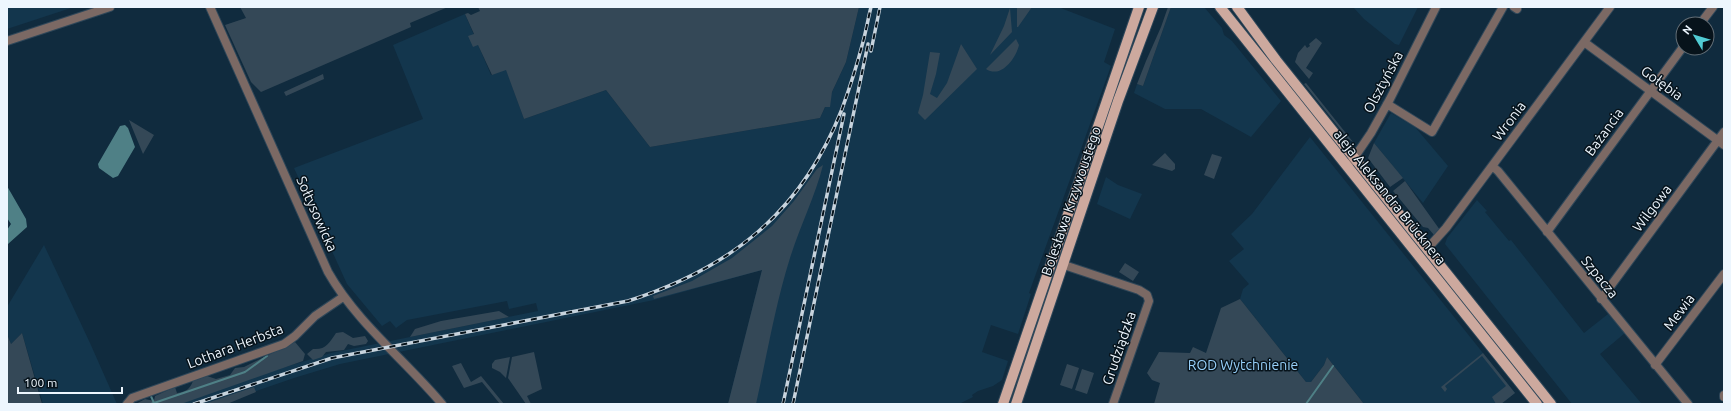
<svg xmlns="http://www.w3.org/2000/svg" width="1731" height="411" viewBox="0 0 1731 411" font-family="Ubuntu,sans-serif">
<rect width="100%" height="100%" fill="#102b3e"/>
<path fill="#13364d" d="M7,7H74L7,29Z
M859,7H1058L1115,29L1104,62L1111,66L1029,293L1031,294L1018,334L991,325L982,352L1008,361L1002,380L993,386L978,391L972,395L973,397L959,404H728L762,270L654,300L340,364L294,378L219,404H171L246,379L331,353L538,311L536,303L509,309L507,301L407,320L396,328L390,321L382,326L347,284L294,168L423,119L393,45L465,14L491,75L506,69L524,119L606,90L650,147L820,118L846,62Z
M1171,7H1204L1222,28L1224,35L1232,41L1281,101L1251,137L1201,109H1165L1134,93L1137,84L1143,86Z
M1353,7H1418L1399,45L1395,44L1364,19Z
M1391,113L1415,127L1448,166L1423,203L1374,143Z
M1310,137L1515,393L1501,404H1364L1327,357L1324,365L1311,382H1306L1240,299L1243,289L1249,284L1229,261L1244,249L1231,234L1252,214Z
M1106,177L1118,185L1142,194L1130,219L1097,204Z
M1477,200L1487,211L1485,212L1509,241L1511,240L1584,333L1608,314L1625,333L1600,354L1641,403L1640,404H1572L1445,244L1447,238Z
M44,245L90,343L117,404H43L22,333L11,344L7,334V307Z"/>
<path fill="#344857" d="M240,7H448L410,23L411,27L261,92L251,82L225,25L246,18Z
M478,7H859L846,62L832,92L830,107H825L820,118L650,147L606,90L524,119L506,70L492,75L478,45L473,47L468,36L474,34L465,14L468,13L471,15L480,11Z
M1017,7H1032L1018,27H1017Z
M1168,7H1171L1143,86L1137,84L1146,61L1161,27Z
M1010,8L1012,32L990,55L1004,26Z
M1316,38L1322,43L1306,68L1313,73L1309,79L1295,62L1298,53L1305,45L1307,48L1310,46L1309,44Z
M1016,39L1019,45C1016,58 1001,79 986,69Z
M961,44L977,69L925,120L918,113L923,95L930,52L940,53L936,74L930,94L937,98L947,83Z
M1122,71L1013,404H1011L1023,360Z
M323,74L324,79L286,96L284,92Z
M1306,83L1353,142L1348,139L1304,84Z
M129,120L154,135L143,154Z
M1374,143L1403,178L1390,187L1368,158Z
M1165,153L1175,164V169L1172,171L1152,165Z
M1212,154L1222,157L1214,179L1204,175Z
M823,165C815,197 800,226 790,258C775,306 767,355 756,404H728L762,270L654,299L653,296L692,281L732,258L772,226L794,201L817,169Z
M1405,181L1440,230L1434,235L1428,228L1423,227L1393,191Z
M1125,263L1139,272L1133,281L1119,272Z
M1240,299L1306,382H1311L1324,365L1327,357L1364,404H1154L1160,383L1152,380L1147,373L1159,352L1190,353L1193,347L1206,353L1221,308Z
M499,311L509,317L410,337L415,329L441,321Z
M343,332L353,338L365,336L368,341L366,344L354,346L348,344L344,350L326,352L322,357L313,360L307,354L313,349C326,350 329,343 336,333Z
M22,333L42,404H7V334L11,344Z
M295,342L305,354L303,361L181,404H136L145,399L154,401L155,396L175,387L177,393C186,392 190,389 193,381L207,376L216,379L230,375L235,368L244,367Z
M534,352L542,389L527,396L531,404H526L508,378L512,357Z
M1483,353L1515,393L1501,404H1496L1492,397L1506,386L1482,356L1445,386L1447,389L1445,392L1441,387Z
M510,357L506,378L500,372L492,368V364L495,360Z
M461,363L471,382L481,376L504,404H500L482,382L464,388L452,366Z
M1067,364L1079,368L1072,389L1060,385Z
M1082,369L1094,373L1087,394L1075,390Z
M254,387L256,392L227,404H204Z"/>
<path fill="#4f8086" d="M125,125L128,128L135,147L118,176L113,178L99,168L98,164L120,126Z
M7,186L26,219L27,227L8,244L7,249V230L11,224L7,218Z"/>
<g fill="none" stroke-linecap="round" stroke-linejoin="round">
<path stroke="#4f8086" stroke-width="2" d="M150,394L154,403L151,404
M154,403L245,372L267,356
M1306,404L1333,366"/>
<defs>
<path id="minor" d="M210,7L328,272C357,323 405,360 442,404
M1514,7L1517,9
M1700,24L1713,7
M7,41L110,7
M1584,42L1724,145
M1387,104L1432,132L1503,7
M1352,161L1371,133L1390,99L1436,7
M1492,166L1498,171L1688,404
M1547,232L1683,47
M1427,249L1446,228L1610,7
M1064,265L1139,290L1147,295L1149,301L1113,404
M1601,299L1724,132
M1655,365L1724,274
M1724,395V397
M127,404L132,398L284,344L295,336L315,316L343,297"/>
<path id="major" d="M1220,7L1537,404
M1237,7L1276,60L1551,404
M1003,404L1139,7
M1016,404L1118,101L1153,7"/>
</defs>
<use href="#minor" stroke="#2f4759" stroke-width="10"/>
<use href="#major" stroke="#2f4759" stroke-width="12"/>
<use href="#minor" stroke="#7b6964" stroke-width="8"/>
<use href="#major" stroke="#cda99e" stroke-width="10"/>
<defs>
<path id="rail" d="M871,51L880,7
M194,404L332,358L628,301C731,268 802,212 842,109C850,87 857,65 863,42C866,31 868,19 871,7
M783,404L844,114
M793,404L868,44"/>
</defs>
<use href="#rail" stroke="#c7d3dd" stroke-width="3.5"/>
<use href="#rail" stroke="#07131b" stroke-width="2" stroke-dasharray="6" stroke-linecap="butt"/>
</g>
<g text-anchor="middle" stroke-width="3" stroke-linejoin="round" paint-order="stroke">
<g font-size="14" fill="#edf6fe" stroke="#07131b">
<text transform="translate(1383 82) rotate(-62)" y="5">Olsztyńska</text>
<text transform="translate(1662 83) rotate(36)" y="5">Gołębia</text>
<text transform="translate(1509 121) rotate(-53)" y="5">Wronia</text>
<text transform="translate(1604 132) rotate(-54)" y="5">Bażancia</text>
<text transform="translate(1390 197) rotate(51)" y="5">aleja Aleksandra Brücknera</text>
<text transform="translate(1071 201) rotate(-71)" y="5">Bolesława Krzywoustego</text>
<text transform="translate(1652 208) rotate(-53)" y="5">Wilgowa</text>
<text transform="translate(317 214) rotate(66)" y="5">Sołtysowicka</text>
<text transform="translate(1600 277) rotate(51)" y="5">Szpacza</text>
<text transform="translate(1679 312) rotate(-53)" y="5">Mewia</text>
<text transform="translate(235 346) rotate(-21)" y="5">Lothara Herbsta</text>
<text transform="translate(1119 348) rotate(-71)" y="5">Grudziądzka</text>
</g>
<g font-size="14" fill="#97d0fa" stroke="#07131b">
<text x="1243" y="370">ROD Wytchnienie</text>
</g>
</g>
<rect width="1731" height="411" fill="none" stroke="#edf6fe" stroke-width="16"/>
<g transform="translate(1695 36) rotate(308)"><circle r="19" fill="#07131b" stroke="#636e76"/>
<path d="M0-3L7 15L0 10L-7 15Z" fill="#51ccd4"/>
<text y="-6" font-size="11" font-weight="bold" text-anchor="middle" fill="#edf6fe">N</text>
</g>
<path d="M18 387v6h104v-6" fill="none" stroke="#edf6fe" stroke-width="2"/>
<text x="24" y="387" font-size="12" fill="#edf6fe" stroke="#07131b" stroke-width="3" paint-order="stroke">100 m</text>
</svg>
